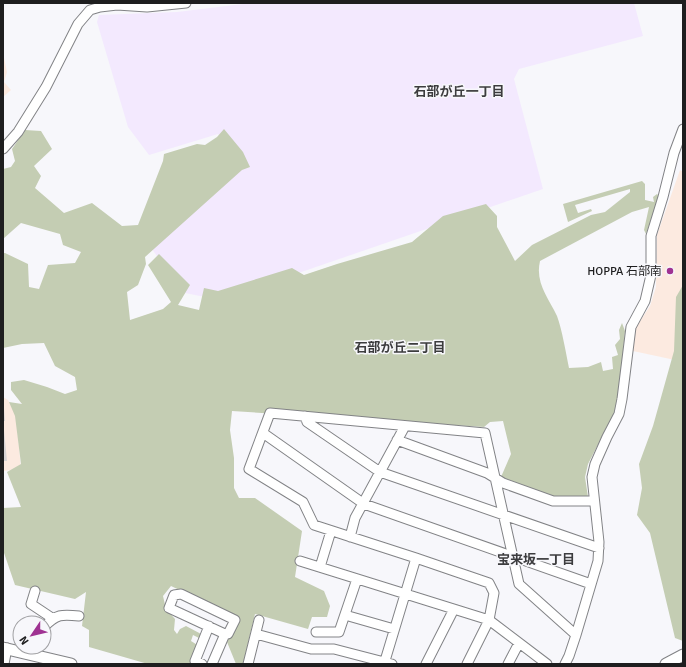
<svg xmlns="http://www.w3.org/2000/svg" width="686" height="667" viewBox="0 0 686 667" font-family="Signika,'Noto Sans JP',sans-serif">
<rect width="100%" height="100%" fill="#f7f7fb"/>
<path fill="#f3e9fe" d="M251,3H634L643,36L519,69L514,79L543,189L281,279L215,299L185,293L151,248L243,163L218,134L149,155L128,127L97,22L99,15L177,12Z"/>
<path fill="#fceae0" d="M3,53L7,72L4,82L11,90L3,97Z
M680,170L683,172V292L675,360L633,351L635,329L650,306L656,287L657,235Z
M3,397L8,400L16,415L21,469L3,471Z"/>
<path fill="#c4cdb3" d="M224,129L243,152L250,167L242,170L145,257L146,264L138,285L127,292L130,320L163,309L171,302L148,265L159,254L190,285L178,305L199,310L204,288L218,291L292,268L304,275L337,264L412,242L443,216L486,204L497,216V227L515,261L532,245L591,215L605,212L630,192V189L575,205L578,213L591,209L592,211L568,222L563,204L642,181L645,184V200L654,202L653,197L657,194L659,196L646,234L644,230L649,207L632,212L540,261C535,283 548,297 557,316C562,329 566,354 569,368L588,367L601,362L603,371L613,369L612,357L618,355L615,345L620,339L619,330L622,323L625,331L619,392L616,409L588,464L585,477L588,497H556L501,477L511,454L503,421L490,422L484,427L232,411L230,430L234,458V488L239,498H255L302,531L295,577L324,591L330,606L327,617H312L308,629L255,614L243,664H236L227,642L234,616L171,586L163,596L166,609L175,619L174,630L177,634L180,629L186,626L203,635L201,639L193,635L191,641L199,646L190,664H148L89,647V630L82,626L86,592L75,599L15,585L3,550V508L21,507L7,472L21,464L15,416L9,402L22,404L11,390V382L24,380L47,387L65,394L77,390L75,377L55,366L44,343L22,344L3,348V253H5L28,264L29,287L39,289L48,265L75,263L81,252L63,245L60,234L21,223L3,239V169L11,167L15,161L12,149L25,130L41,131L52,149L34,166L41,176L35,188L64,213L92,203L122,226L138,225L163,161L164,154L197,144L205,145L217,137Z
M683,285V641L675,638L650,533L637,515L642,488L639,464L653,426L674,351L676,297Z"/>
<path fill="#d8d4d4" d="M3,408H4L5,421H3Z
M3,430H4L7,461H3Z"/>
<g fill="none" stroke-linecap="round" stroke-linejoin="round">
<defs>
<path id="minor" d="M3,149L18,132L46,87L78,24L90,10L100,7L117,5L147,7L186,3
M305,416L307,422L380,472L599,548
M263,433L364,504L591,584
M397,440L487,473L503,483L553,501H594
M350,537L355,518L405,426
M300,561L489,620L547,664
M320,567L331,531
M35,591L31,604L52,618
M345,615L394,629
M44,627C56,614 62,614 79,616
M316,632H339L357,579
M256,634L311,649H334L392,664
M4,664L7,648
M202,664L195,661L209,626
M212,664L225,634L169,608L174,595L181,594L235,620L228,634H225
M248,664L259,620
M384,664L416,558
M426,664L454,609
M467,664L489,620L494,593L489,583L416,558L314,525L303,502L249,469L270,413L485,433L519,584L576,635
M508,664L519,643
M565,664L569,656L576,635L598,561L599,542L592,477L595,464L607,437L619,414L622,399L631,327L645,301L651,275V236L663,197L674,153L683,129"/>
<path id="major" d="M3,648L71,664
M666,664L683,655"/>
</defs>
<use href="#minor" stroke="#828386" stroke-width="11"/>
<use href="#major" stroke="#828386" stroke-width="13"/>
<use href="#minor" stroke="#fff" stroke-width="9"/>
<use href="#major" stroke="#fff" stroke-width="11"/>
</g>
<circle fill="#9f3292" stroke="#f7f7fb" stroke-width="1.5" cx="670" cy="271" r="4"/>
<g text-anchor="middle" stroke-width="3" stroke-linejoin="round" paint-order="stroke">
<g font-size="12" fill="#1e1e1f" stroke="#f7f7fb" text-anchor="end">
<text x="662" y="275">HOPPA 石部南</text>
</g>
<g font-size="13" font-weight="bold" fill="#3c3c3e" stroke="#f7f7fb">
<text x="459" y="96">石部が丘一丁目</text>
<text x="400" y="352">石部が丘二丁目</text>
<text x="536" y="564">宝来坂一丁目</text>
</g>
</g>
<rect width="686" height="667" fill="none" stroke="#1e1e1f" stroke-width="8"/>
<g transform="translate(32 635) rotate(235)"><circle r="19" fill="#f7f7fb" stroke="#a0a0a3"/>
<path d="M0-3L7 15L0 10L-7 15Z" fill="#9f3292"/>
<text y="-6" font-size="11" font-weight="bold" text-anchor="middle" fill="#1e1e1f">N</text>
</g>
</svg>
